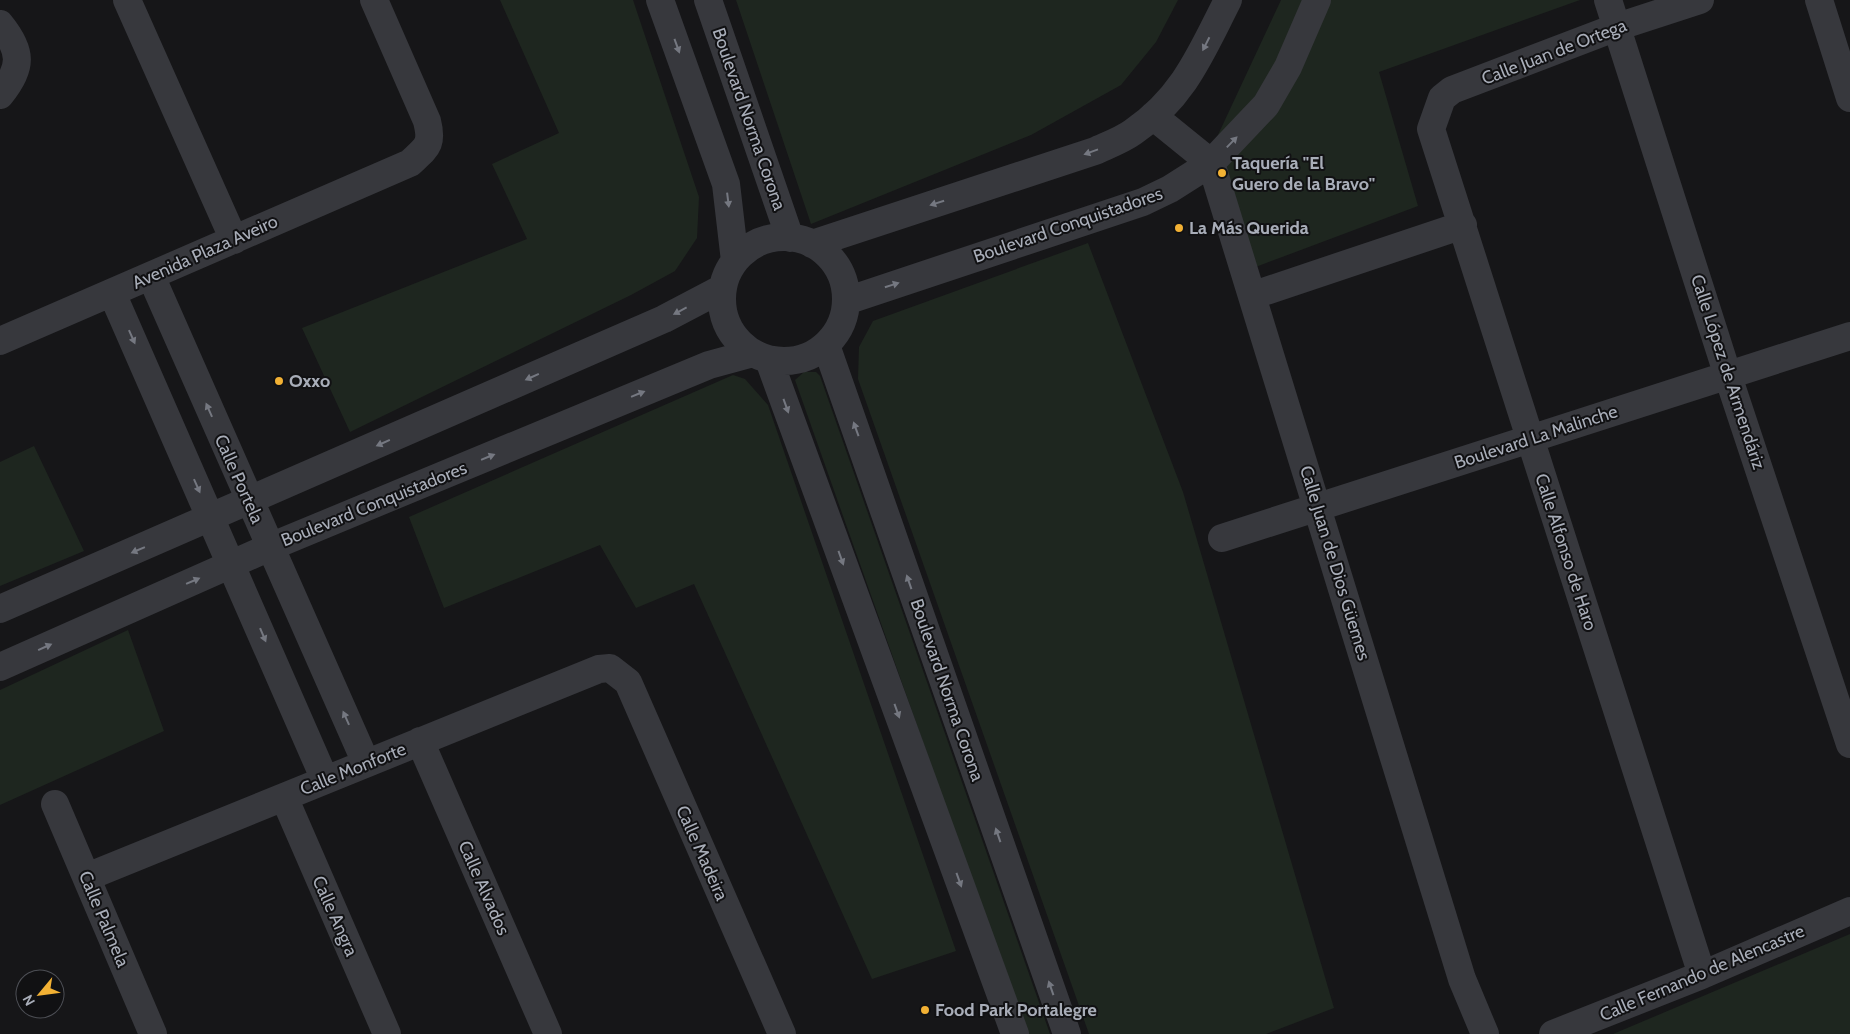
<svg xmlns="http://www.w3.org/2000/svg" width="1850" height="1034" viewBox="0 0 1850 1034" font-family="Cabin,sans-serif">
<rect width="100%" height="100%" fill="#161618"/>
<path fill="#1e261f" d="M500,0H633L699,197L697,238L675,271L631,295L350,432L302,328L527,239L492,164L559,133Z
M736,0H1178L1156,42L1121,85L1031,135L811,224Z
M1281,0H1580L1379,72L1418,206L1253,268L1217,137Z
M1088,243L1183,492L1334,1008L1266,1034H1089L858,379L859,347L873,321Z
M804,372H816L820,376L1050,1034H1026L795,380Z
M733,375L745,379L768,405L956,951L872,979L694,584L636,608L600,545L444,608L409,517Z
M34,446L84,551L0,586V462Z
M128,630L164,731L0,805V690Z
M1850,934V1034H1613Z"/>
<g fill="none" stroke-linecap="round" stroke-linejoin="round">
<path stroke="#37383d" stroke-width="28" d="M127,0L234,240
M660,0L726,184L735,261
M708,0L790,238
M1608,0L1728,376L1850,744
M1700,0L1617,27L1452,90L1442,98L1431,129L1702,975
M1819,0L1850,98
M0,24C22,51 23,67 0,95
M1153,116L1211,163L1462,979L1485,1034
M722 299a62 62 0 1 1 124 0a62 62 0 1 1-124 0Z
M812,244L1095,151C1108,145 1122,140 1133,132C1184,97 1201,53 1228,0
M151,276L366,763
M112,293L325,780
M1254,295L1463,225
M846,301L1143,202L1170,189L1211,163L1266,105L1288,67L1317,0
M0,341L410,163C427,147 433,145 427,121L374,0
M826,345L1067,1034
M769,360L1015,1034
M1222,538L1850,336
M0,609L664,319L723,288
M0,667L270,547L709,365L753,353
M420,741L548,1034
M284,797L387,1034
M55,804L153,1034
M87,877L599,669L610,668L628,682L782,1034
M1553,1034L1702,975L1850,911"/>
</g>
<defs><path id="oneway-solid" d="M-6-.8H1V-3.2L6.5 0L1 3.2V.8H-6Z" transform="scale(1.25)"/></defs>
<g fill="#757881">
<use href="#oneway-solid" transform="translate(1206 44) rotate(117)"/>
<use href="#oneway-solid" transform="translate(677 46) rotate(70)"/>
<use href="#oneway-solid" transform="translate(1232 142) rotate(-46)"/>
<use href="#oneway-solid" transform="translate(1091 152) rotate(160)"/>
<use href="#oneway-solid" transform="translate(728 200) rotate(83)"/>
<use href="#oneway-solid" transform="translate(937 203) rotate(162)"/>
<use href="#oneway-solid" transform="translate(892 285) rotate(-18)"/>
<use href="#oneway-solid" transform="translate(680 311) rotate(152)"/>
<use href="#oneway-solid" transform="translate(132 337) rotate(66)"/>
<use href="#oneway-solid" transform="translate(532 377) rotate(156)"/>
<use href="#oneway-solid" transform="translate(638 394) rotate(-22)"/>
<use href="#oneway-solid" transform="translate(786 406) rotate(70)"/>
<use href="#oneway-solid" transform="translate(209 410) rotate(-114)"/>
<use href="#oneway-solid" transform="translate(856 429) rotate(-110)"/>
<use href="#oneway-solid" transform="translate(383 443) rotate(156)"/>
<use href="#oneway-solid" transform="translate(488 457) rotate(-22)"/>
<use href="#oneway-solid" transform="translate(197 486) rotate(66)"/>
<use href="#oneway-solid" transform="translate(138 550) rotate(157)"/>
<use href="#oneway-solid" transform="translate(841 558) rotate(70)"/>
<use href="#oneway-solid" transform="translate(193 581) rotate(-23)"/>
<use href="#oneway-solid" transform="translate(909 582) rotate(-109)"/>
<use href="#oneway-solid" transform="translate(263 635) rotate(67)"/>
<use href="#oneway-solid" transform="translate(45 647) rotate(-24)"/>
<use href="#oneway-solid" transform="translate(897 711) rotate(70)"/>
<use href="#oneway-solid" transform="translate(346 718) rotate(-114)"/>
<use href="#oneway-solid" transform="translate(998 835) rotate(-109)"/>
<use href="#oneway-solid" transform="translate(959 880) rotate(70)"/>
<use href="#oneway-solid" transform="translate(1051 988) rotate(-109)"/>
</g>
<g fill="#f2b134" stroke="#111113" stroke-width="2">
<circle cx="1222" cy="173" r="5"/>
<circle cx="1179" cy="228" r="5"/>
<circle cx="279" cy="381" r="5"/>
<circle cx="925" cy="1010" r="5"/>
</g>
<g text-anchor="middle" stroke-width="4" stroke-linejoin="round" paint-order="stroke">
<g font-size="18" fill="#a8adb8" stroke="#111113">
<text transform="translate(1554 52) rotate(-21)" y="6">Calle Juan de Ortega</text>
<text transform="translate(749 119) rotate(71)" y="6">Boulevard Norma Corona</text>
<text transform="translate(1068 225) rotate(-19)" y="6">Boulevard Conquistadores</text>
<text transform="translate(205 252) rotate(-24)" y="6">Avenida Plaza Aveiro</text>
<text transform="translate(1728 372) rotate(72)" y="6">Calle López de Armendáriz</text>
<text transform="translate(1536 437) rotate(-18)" y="6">Boulevard La Malinche</text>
<text transform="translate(239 479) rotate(66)" y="6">Calle Portela</text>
<text transform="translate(374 504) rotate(-22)" y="6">Boulevard Conquistadores</text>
<text transform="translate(1566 552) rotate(72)" y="6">Calle Alfonso de Haro</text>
<text transform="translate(1335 563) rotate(73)" y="6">Calle Juan de Dios Güemes</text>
<text transform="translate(947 690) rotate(71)" y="6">Boulevard Norma Corona</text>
<text transform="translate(353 769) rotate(-22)" y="6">Calle Monforte</text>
<text transform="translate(702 853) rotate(66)" y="6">Calle Madeira</text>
<text transform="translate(484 888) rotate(66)" y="6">Calle Alvados</text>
<text transform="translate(335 916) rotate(66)" y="6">Calle Angra</text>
<text transform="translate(104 919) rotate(67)" y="6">Calle Palmela</text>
<text transform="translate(1702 973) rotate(-23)" y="6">Calle Fernando de Alencastre</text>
</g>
<g font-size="18" font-weight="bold" fill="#a8adb8" stroke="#111113" text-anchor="start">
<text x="1232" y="169">Taquería "El<tspan x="1232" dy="21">Guero de la Bravo"</tspan></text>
<text x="1189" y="234">La Más Querida</text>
<text x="289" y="387">Oxxo</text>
<text x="935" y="1016">Food Park Portalegre</text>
</g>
</g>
<g transform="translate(40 994) rotate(241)"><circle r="24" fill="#111113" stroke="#4d4f55"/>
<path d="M0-4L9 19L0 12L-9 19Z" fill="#f2b134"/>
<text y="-8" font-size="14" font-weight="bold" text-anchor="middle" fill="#a8adb8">N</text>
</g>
</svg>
